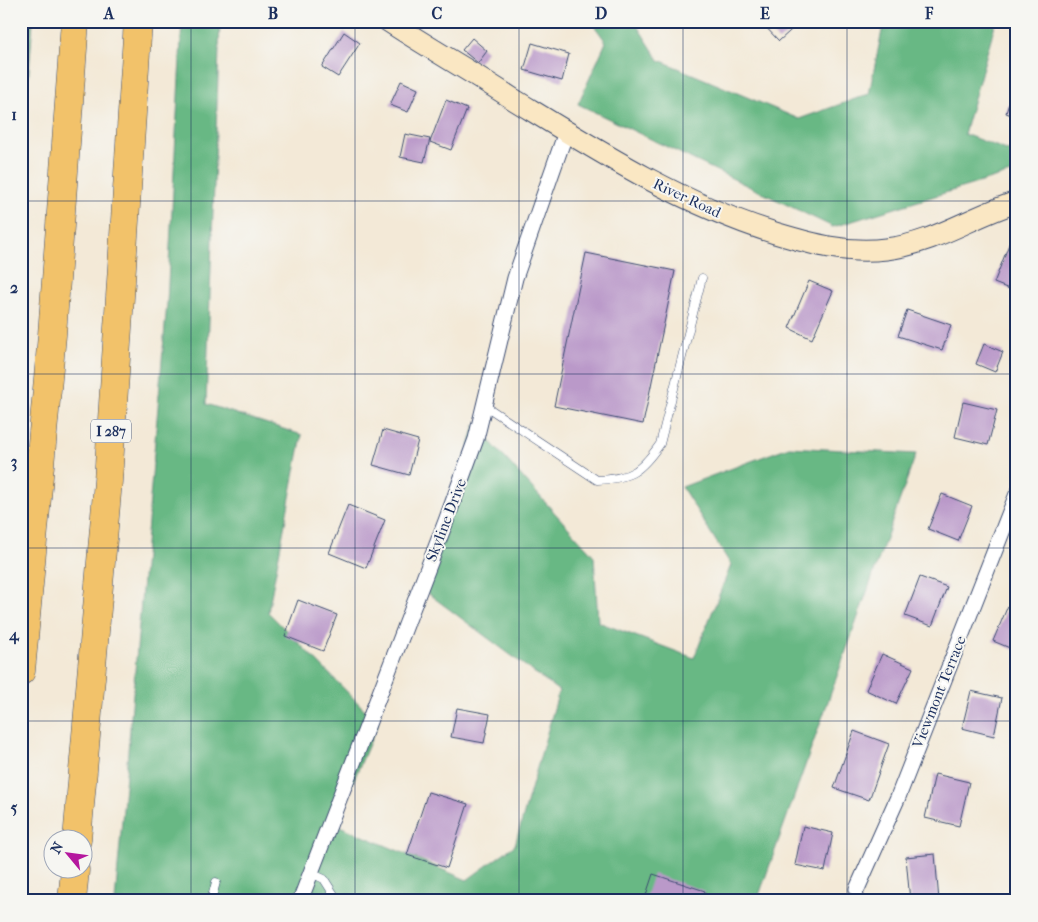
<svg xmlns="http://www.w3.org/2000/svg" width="1038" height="922" viewBox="0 0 1038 922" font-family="'IM FELL French Canon',serif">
<rect width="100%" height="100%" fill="#f6f6f2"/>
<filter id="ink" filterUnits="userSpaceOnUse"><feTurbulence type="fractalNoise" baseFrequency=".02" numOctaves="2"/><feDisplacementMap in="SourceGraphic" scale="10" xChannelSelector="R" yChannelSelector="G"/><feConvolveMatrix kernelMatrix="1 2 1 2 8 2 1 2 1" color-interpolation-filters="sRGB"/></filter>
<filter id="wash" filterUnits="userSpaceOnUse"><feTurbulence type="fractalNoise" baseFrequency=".0096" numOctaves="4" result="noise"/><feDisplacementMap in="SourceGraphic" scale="20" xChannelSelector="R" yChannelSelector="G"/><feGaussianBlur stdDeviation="1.12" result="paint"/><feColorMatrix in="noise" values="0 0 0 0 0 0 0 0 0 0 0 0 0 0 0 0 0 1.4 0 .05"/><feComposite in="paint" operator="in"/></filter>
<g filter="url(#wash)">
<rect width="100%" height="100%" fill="#f3e9d7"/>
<path fill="#67b884" stroke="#417471" d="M21,21H33L21,174Z
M182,21H220L206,404L302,435L268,612L378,723L335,824L467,880L515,845L559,691L426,592L475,425L594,556L598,622L694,658L731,565L682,487L789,447L916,454L757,901H115L167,303Z
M591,21H634L659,60L799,119L869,94L884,21H996L964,134L1017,154V171L833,227L578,104L606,42Z"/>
<g id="blocks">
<path fill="#ba99c9" d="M760,21H801L779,41Z
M344,32L360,43L338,77L322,67Z
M472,38L487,51L478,63L462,50Z
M532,43L569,54L562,81L524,70Z
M401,81L418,89L408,112L390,105Z
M1016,81H1017V117L1006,113Z
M446,100L467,109L451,150L430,142Z
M405,134L430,139L424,162L400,157Z
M1013,234L1017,235V292L994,283Z
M586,253L675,271L643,424L554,406Z
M809,281L833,291L812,339L789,328Z
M907,310L951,325L942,350L898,336Z
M984,344L1003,352L995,372L976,364Z
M963,402L997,410L988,445L955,437Z
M383,430L418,440L409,475L373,465Z
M942,494L972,506L958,541L928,529Z
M348,505L385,520L366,568L329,553Z
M920,577L947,587L932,626L905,616Z
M298,600L337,615L323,651L285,636Z
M1010,601L1017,604V651L993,641Z
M882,654L913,668L896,704L866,690Z
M971,691L1002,698L994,736L962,728Z
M457,708L490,714L484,743L451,737Z
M854,731L889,744L869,800L834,788Z
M935,774L969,782L959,826L925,818Z
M428,792L468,804L447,868L407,855Z
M803,826L833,833L825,871L795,865Z
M935,854L939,901H910L906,857Z
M653,874L705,891L701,901H644Z"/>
</g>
</g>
<g filter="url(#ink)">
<use href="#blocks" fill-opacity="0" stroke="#3b4b70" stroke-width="1"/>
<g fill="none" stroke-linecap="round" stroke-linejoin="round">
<defs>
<path id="lane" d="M484,405L597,480C631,479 641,471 660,444L702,278
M311,873L324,879L338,901
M211,901L216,882"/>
<path id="street" d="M857,889L898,797L1017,494
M300,901L446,521L476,439L515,278L566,132"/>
<path id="secondary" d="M388,21C429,48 472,72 513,99C598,151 679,203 775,233C812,244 846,254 886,249C933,244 972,216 1017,202"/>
<path id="highway" d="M21,671L52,335L75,21
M77,840L108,481L138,21
M72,901L75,870"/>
</defs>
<use href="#lane" stroke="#3b4b70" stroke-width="9"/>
<use href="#street" stroke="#3b4b70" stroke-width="17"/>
<use href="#secondary" stroke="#3b4b70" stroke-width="23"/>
<use href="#highway" stroke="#3b4b70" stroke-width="29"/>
<use href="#lane" stroke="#fff" stroke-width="8"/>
<use href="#street" stroke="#fff" stroke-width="15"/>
<use href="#secondary" stroke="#fae7c3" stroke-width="21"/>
<use href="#highway" stroke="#f2c26a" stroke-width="28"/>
</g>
</g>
<path fill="none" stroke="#1b2f5e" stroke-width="1" stroke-opacity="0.55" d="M191,21V901M355,21V901M519,21V901M683,21V901M847,21V901M21,201H1017M21,374H1017M21,548H1017M21,721H1017"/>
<g text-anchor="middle" stroke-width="4" stroke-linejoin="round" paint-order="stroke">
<rect fill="#f6f6f2" stroke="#5d6b8a" stroke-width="1" x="91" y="419.5" width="40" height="23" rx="4"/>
<g font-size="14" font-weight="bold" fill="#1b2f5e">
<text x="111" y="436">I 287</text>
</g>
<g font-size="15" fill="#1b2f5e" stroke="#f6f6f2">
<text transform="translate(687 198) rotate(25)" y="5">River Road</text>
<text transform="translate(446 520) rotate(-69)" y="5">Skyline Drive</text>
<text transform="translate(939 692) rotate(-68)" y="5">Viewmont Terrace</text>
</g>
</g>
<rect width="1038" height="922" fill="none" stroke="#f6f6f2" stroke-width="55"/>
<g transform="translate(68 854) rotate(299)"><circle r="24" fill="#f6f6f2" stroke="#9ea6b7"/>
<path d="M0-4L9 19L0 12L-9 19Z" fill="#b5179e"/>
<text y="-8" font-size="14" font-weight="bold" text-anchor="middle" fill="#1b2f5e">N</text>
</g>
<rect x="28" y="28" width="982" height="866" fill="none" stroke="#1b2f5e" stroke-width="2"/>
<g font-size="16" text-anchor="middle" font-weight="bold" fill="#1b2f5e">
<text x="109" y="19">A</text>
<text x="273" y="19">B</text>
<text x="437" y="19">C</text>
<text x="601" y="19">D</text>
<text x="765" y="19">E</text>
<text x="929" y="19">F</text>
<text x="14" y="120">1</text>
<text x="14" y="293">2</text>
<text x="14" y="467">3</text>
<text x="14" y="640">4</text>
<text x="14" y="813">5</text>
</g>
</svg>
